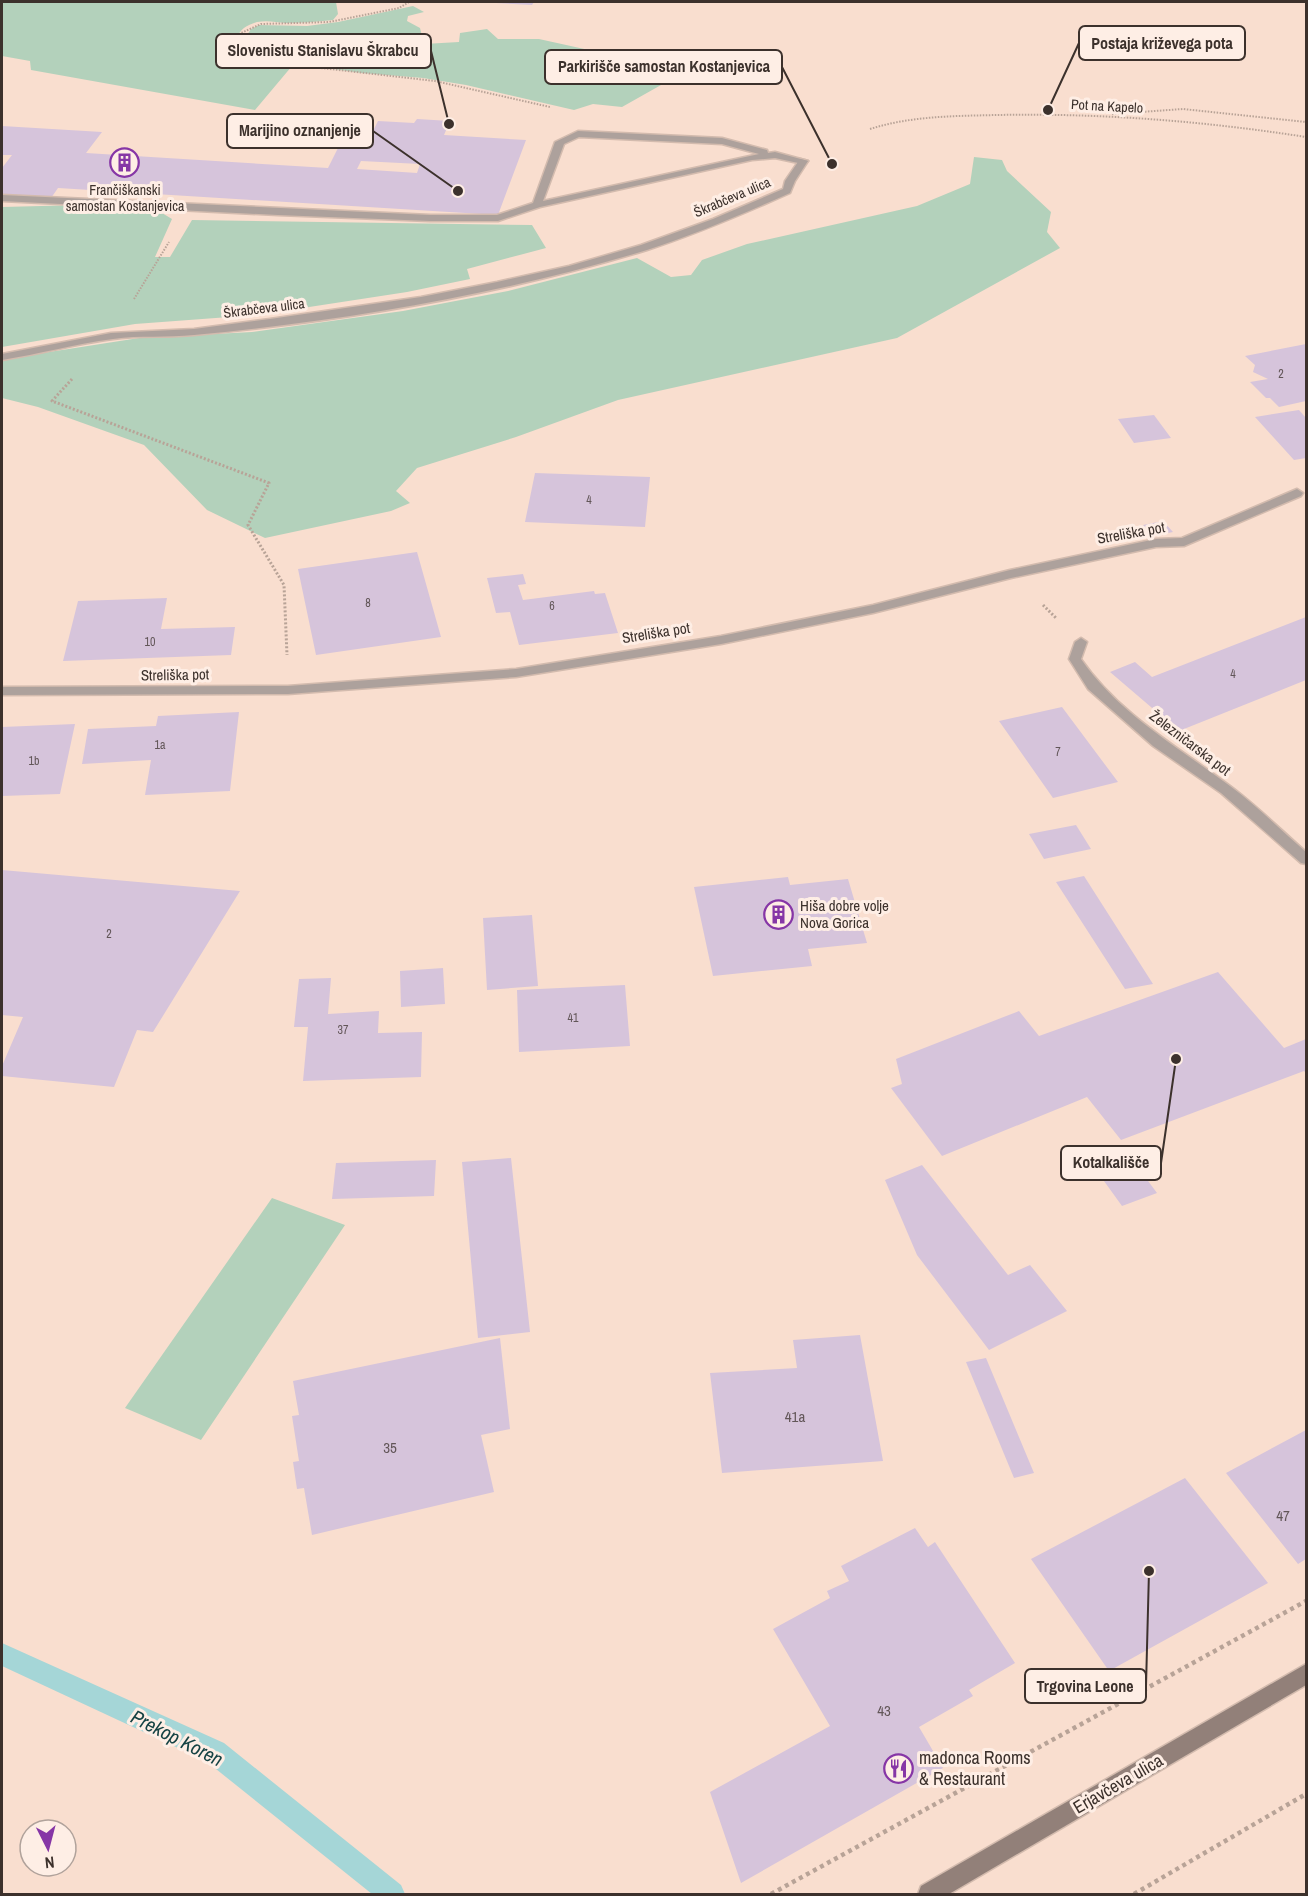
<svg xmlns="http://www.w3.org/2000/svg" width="1308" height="1896" viewBox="0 0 1308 1896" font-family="'Archivo Narrow',sans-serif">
<rect width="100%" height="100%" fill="#f9decf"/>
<path fill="#b3d1bb" d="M2,2H336L338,14L333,20C317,22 301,23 285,23C276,22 267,20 257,22C248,25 239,29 237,39C233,67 273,65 292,66L255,110L31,70L30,61L2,56Z
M413,6L424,12L408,16L407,21L420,28L424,44L459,42L460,33L487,29L498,39H539L625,58L663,56L677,76L622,107L593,104L574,110L466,85L423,78L362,73L260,59L246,53L245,38L251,29L259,25L307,26L338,22Z
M974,157L1002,160L1007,171L1051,212L1047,232L1060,248L897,338L618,400L516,437L417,468L396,491L410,503L391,511L265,538L207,510L144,445L38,407L2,398V361L17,357L139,338L252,332L403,311L508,291L637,258L671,277L691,275L702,260L747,244L917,206L970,184Z
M81,205L162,213L172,219L155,257H170L192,220L532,225L546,248L467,269L470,279L407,292L257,315L135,324L2,347V207Z
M272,1198L345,1225L201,1440L125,1408Z"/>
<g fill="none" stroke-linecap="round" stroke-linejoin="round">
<path fill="#a5d6d7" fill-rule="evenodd" d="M2,1643L224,1743L401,1885L405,1894H372L206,1761L2,1666Z"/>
</g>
<path fill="#d6c4db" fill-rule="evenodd" d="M496,2H534L532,5L496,3Z
M417,119L450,121L444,135L526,140L498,215L58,188L51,198L2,195V168L12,155H2V126L102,132L86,153L328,168L340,144L366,145L378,121L414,123ZM361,161L420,164L417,173L357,169Z
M1306,344V401L1279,407L1270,398H1266L1250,382L1268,379L1253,372L1255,365L1245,356Z
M1299,410L1306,418V458L1294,460L1255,417Z
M1154,415L1171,438L1134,443L1118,419Z
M535,473L650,477L645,527L525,522Z
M1163,521L1173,532L1153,536L1143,525Z
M417,552L441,637L316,655L298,569Z
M523,574L526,584L518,585L523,600L594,591L595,594L605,593L618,633L519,645L510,612L496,613L487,578Z
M167,598L161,629L235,627L231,655L63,661L78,601Z
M1306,617V680L1179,731L1110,672L1135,662L1152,677Z
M1062,707L1118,782L1053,798L999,721Z
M239,712L230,791L145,795L151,760L82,764L88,729L156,726L158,716Z
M75,724L60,794L2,796V727Z
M1076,825L1091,849L1044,859L1029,834Z
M2,870L240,891L153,1032L137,1030L114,1087L2,1076V1066L23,1017L2,1015Z
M1084,876L1153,984L1125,989L1056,882Z
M788,877L790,885L848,879L867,943L808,949L812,966L713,976L694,887Z
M532,915L538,986L487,990L483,918Z
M443,968L445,1004L401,1007L400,971Z
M1218,972L1284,1048L1306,1039V1073L1304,1071L1121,1140L1087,1097L942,1156L891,1088L902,1084L896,1059L1019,1011L1039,1036Z
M331,978L328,1014L379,1011L378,1033L422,1032L421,1077L303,1081L308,1027H294L299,979Z
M625,985L630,1046L519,1052L517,990Z
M1125,1150L1157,1193L1122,1206L1091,1163Z
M511,1158L530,1332L478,1338L462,1162Z
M436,1160L434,1196L332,1199L336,1163Z
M922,1165L1008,1275L1030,1265L1067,1311L989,1350L917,1255L885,1180Z
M860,1335L883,1461L722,1473L710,1373L797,1368L793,1340Z
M500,1338L510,1429L481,1435L494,1492L312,1535L304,1488L297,1489L293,1462L299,1461L292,1416L299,1415L293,1381Z
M986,1358L1034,1473L1014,1478L966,1362Z
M1306,1430V1559L1298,1564L1226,1473Z
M1185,1478L1268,1583L1109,1671L1031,1559Z
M915,1528L928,1547L935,1542L1015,1663L969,1690L973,1696L919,1727L943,1768L741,1883L710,1792L830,1726L773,1629L830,1598L827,1591L849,1581L841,1566Z"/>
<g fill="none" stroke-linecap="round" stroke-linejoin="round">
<defs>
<path id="service" d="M578,131L722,138L767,150L768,153L775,152L808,161L803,164L775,158L752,160L540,207L498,221H430L278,215L2,201V195L430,215H497L533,203L555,142ZM579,137L722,144L759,154L543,201L564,144Z
M1081,638L1087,642L1081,659C1119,714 1178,747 1230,786C1257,806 1281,830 1306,852V864L1301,863L1221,793L1153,746L1088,689L1069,659L1075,642Z"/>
<path id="minor" d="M800,159L808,161L795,181L790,193C743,214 696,234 647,250C503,294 344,321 194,335C167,338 140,335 113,339C75,344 39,354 2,360V354L111,333L194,329L270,319L421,297L497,282L569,266L641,245L713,219L783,189L785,181Z
M1297,489L1303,493L1301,496L1184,546L1156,547L1011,578L873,613L721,644L516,677L288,694L2,695V687L288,686L516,669L721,636L873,605L1010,570L1156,539L1182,538Z"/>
<path id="secondary" d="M1306,1664V1685L949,1894H918L921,1886Z"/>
</defs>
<use href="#service" stroke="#d3bbae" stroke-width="3"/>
<use href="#minor" stroke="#d3bbae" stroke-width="3"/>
<use href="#secondary" stroke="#d3bbae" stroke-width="3"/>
<path stroke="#b8a397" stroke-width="2" stroke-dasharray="1.5 1.5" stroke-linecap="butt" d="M409,2L399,8L329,22L261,24L241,33L239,45L242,55L260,61L435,81L550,107
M1112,114L1183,109L1306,122
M870,129C911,116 954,116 997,115C1101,113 1203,121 1306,137
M134,299L169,242"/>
<path stroke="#b8a397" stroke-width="3" stroke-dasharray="2 2" stroke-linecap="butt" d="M72,379L52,401L269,483L248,525L284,585L287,655
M1043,605L1057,619"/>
<path stroke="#b8a397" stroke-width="4.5" stroke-dasharray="4 4" stroke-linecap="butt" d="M771,1894L1306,1601
M1134,1894L1306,1794"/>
<use href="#service" fill="#ada19c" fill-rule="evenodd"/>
<use href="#minor" fill="#ada19c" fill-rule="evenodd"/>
<use href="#secondary" fill="#928079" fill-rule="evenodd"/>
</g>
<defs>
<symbol id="building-ring" viewBox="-11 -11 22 22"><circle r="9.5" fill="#feeee5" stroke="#8636a6" stroke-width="1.5"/><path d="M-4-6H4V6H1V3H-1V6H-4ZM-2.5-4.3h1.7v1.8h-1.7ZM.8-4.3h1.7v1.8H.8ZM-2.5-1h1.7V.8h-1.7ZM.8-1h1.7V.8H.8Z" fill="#8636a6"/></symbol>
<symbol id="restaurant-ring" viewBox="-11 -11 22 22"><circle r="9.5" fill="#feeee5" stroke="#8636a6" stroke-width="1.5"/><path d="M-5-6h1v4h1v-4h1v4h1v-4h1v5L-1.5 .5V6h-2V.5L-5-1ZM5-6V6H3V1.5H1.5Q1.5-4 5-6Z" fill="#8636a6"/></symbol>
</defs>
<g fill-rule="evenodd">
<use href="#building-ring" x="108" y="146" width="33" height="33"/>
<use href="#building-ring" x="762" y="898" width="33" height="33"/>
<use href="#restaurant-ring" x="882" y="1752" width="33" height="33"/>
</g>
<g text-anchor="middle" stroke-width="6" stroke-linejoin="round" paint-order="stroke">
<g font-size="12" fill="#625658">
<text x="1281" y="378">2</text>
<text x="589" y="504">4</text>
<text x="368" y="607">8</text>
<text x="552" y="610">6</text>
<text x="150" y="646">10</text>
<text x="1233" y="678">4</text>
<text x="160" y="749">1a</text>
<text x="1058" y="756">7</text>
<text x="34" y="765">1b</text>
<text x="109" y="938">2</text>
<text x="573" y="1022">41</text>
<text x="343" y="1034">37</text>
</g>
<g font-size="14" fill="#3c312c" stroke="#feeee5">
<text transform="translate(1107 106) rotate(3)" y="5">Pot na Kapelo</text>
<text transform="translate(732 197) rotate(-23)" y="5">Škrabčeva ulica</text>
<text transform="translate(264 308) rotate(-7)" y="5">Škrabčeva ulica</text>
</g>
<g font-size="14" fill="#3c312c" stroke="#feeee5">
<text x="125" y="195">Frančiškanski<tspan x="125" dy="16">samostan Kostanjevica</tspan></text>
</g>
<g font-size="15" fill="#3c312c" stroke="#feeee5">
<text transform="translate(1131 533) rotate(-10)" y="5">Streliška pot</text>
<text transform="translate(656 633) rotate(-9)" y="5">Streliška pot</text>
<text transform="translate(175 675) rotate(-1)" y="5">Streliška pot</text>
<text transform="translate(1190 743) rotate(37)" y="5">Železničarska pot</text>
</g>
<g font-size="15" fill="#3c312c" stroke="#feeee5" text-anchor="start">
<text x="800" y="911">Hiša dobre volje<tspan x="800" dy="17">Nova Gorica</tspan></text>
</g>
<g font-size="15" fill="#625658">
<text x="795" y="1422">41a</text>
<text x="390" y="1453">35</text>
<text x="1283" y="1521">47</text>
<text x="884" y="1716">43</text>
</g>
<g font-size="18" fill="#3c312c" stroke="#feeee5" text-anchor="start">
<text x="919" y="1764">madonca Rooms<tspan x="919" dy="21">&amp; Restaurant</tspan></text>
</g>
<g font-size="18" fill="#3c312c" stroke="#feeee5">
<text transform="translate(1118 1784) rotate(-30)" y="6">Erjavčeva ulica</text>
</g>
<g font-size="20" font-style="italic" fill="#164344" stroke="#feeee5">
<text transform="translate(177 1738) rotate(27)" y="7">Prekop Koren</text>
</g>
</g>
<path fill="none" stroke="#3c312c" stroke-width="2" d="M1048 110L1079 43M449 124L431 51M832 164L782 67M458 191L373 131M1176 1059L1161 1163M1149 1571L1146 1686"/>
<g fill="#3c312c" stroke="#feeee5" stroke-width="2">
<circle cx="1048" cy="110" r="6"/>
<circle cx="449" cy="124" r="6"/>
<circle cx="832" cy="164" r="6"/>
<circle cx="458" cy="191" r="6"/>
<circle cx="1176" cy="1059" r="6"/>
<circle cx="1149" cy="1571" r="6"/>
</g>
<g fill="#feeee5" stroke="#3c312c" stroke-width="2">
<rect x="1079" y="26" width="166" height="34" rx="6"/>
<rect x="216" y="34" width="215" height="34" rx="6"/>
<rect x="545" y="50" width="237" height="34" rx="6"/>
<rect x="227" y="114" width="146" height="34" rx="6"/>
<rect x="1061" y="1146" width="100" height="34" rx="6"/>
<rect x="1025" y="1669" width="121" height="34" rx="6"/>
</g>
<g font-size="16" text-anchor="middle" font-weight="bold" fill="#3c312c">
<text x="1162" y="49">Postaja križevega pota</text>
<text x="323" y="56">Slovenistu Stanislavu Škrabcu</text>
<text x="664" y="72">Parkirišče samostan Kostanjevica</text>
<text x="300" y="136">Marijino oznanjenje</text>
<text x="1111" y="1168">Kotalkališče</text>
<text x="1085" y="1692">Trgovina Leone</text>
</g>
<rect width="1308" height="1896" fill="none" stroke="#3c312c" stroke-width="6"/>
<g transform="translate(48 1848) rotate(174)"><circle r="28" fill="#feeee5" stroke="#b0a29b" stroke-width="1.5"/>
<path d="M0-4.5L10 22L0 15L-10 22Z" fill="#8636a6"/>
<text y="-9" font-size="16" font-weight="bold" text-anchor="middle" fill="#3c312c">N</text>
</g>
</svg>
